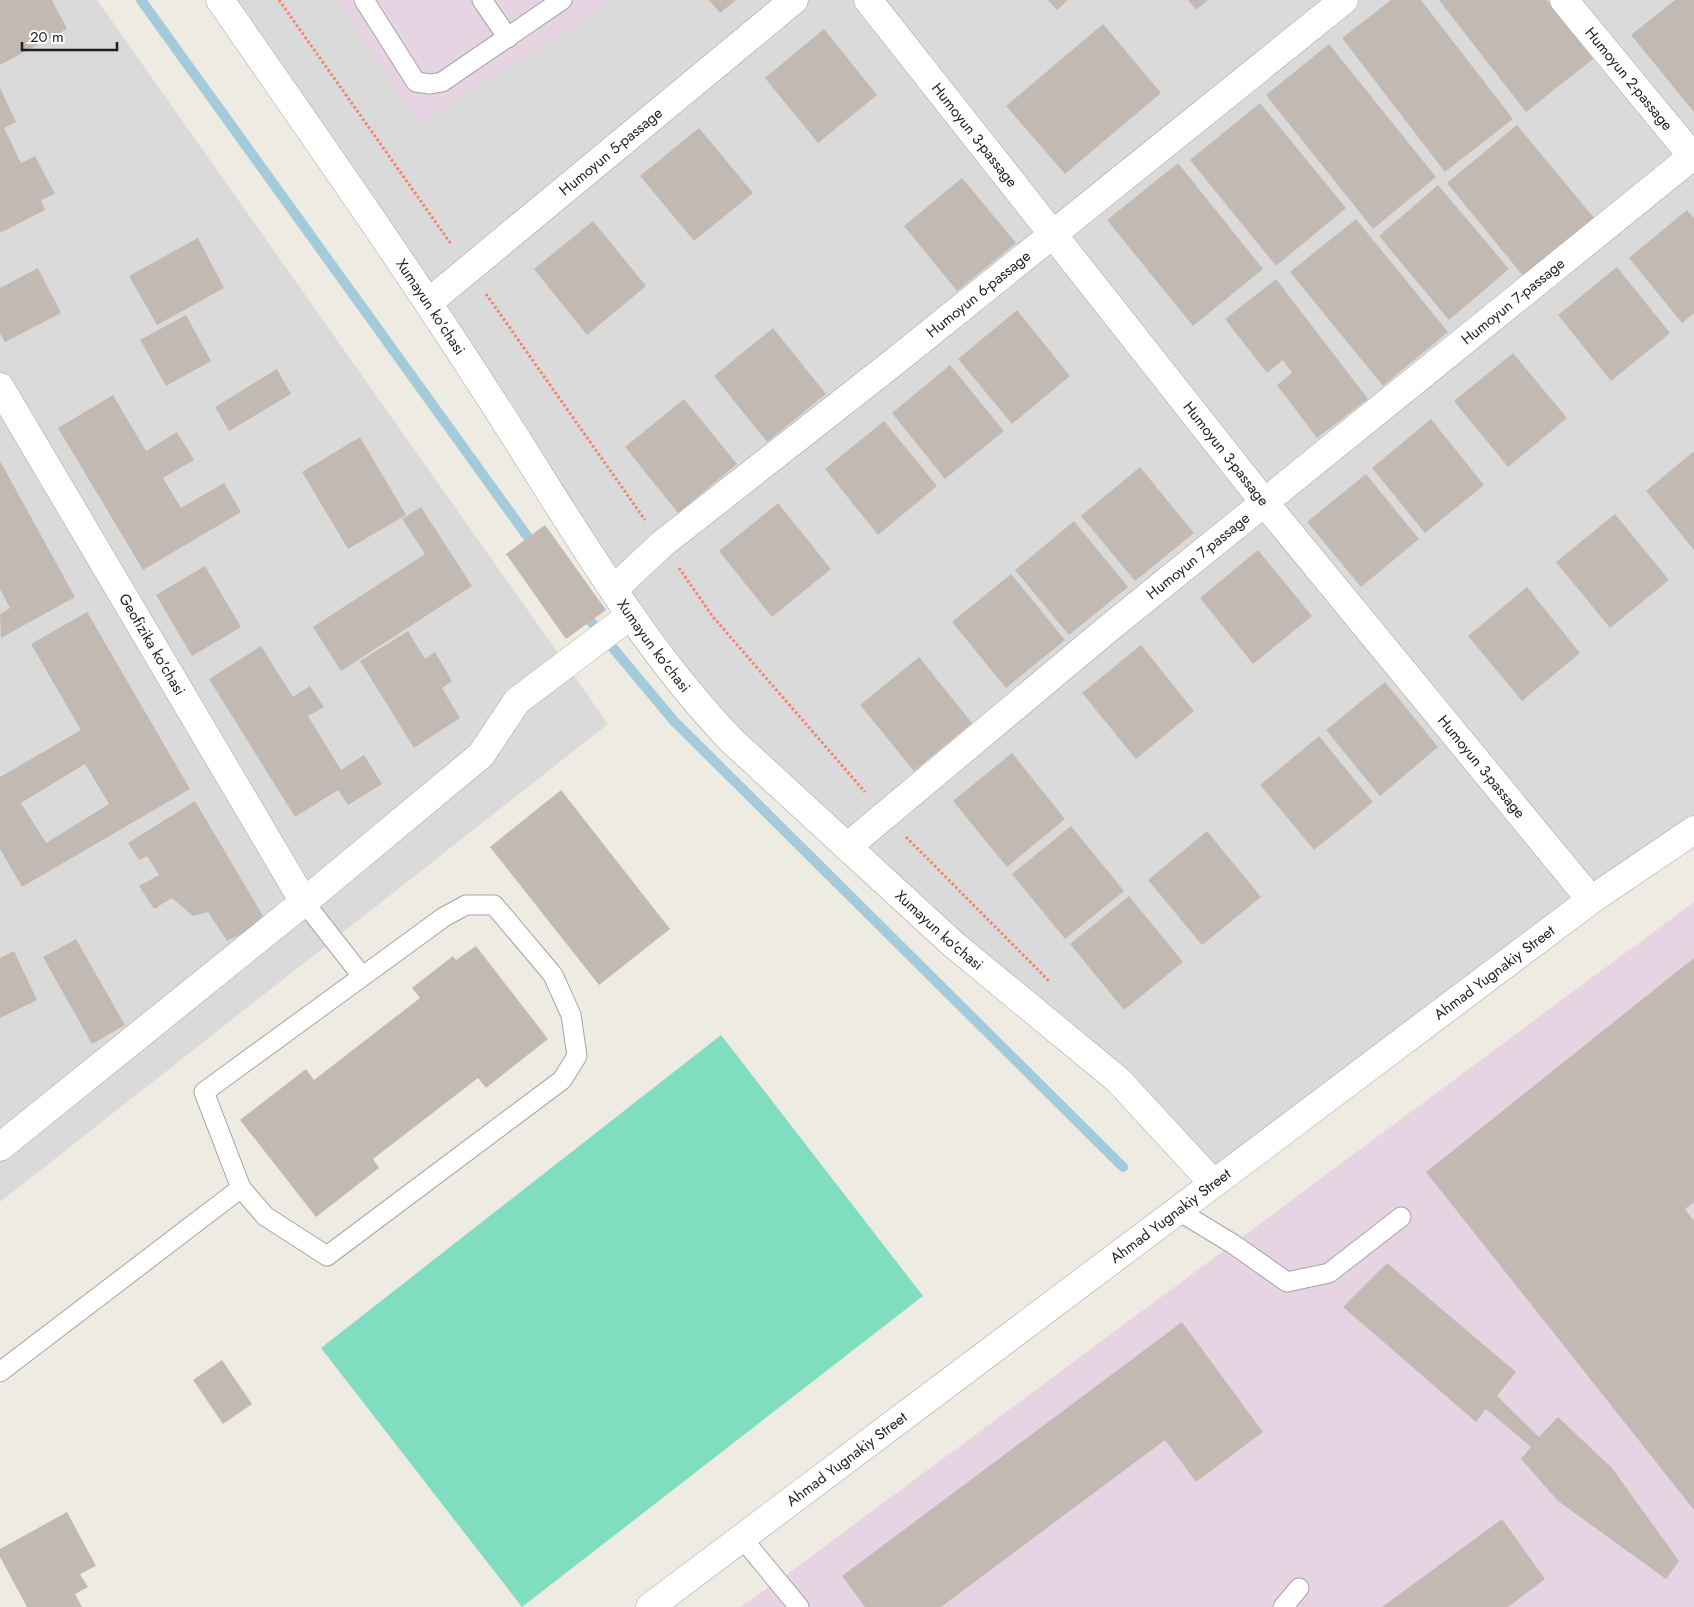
<svg xmlns="http://www.w3.org/2000/svg" width="1694" height="1607" viewBox="0 0 1694 1607" font-family="Jost,sans-serif">
<rect width="100%" height="100%" fill="#eeebe2"/>
<path fill="#dbdada" d="M0,0H97L608,724L0,1202Z
M220,0H1694V830L1213,1183L731,740Z"/>
<path fill="#e7d4e2" d="M336,0H615L418,124Z
M1694,902V1607H740L778,1581Z"/>
<path fill="#80ddc0" d="M721,1035L923,1296L522,1607L321,1348Z"/>
<g fill="none" stroke-linecap="round" stroke-linejoin="round">
<path stroke="#a3cbdb" stroke-width="10" d="M141,0L535,547
M582,611L674,721L1123,1167"/>
</g>
<path fill="#c2bab2" fill-rule="evenodd" d="M0,0H52L67,29L0,65Z
M709,0H736L720,13Z
M1048,0H1068L1057,10Z
M1188,0H1208L1196,10Z
M1391,0H1421L1513,119L1445,172L1342,38Z
M1439,0H1547L1593,59L1526,112Z
M1675,0H1694V112L1631,35Z
M1103,24L1161,93L1065,174L1006,106Z
M824,29L877,95L818,143L765,78Z
M1329,44L1436,177L1373,229L1266,95Z
M0,88L16,122L4,128L21,163L35,156L55,194L41,200L45,210L0,233Z
M1260,103L1346,208L1276,266L1190,160Z
M1517,125L1594,218L1524,277L1447,183Z
M699,128L753,193L694,241L640,176Z
M1178,163L1263,269L1193,326L1107,220Z
M962,178L1016,243L957,291L904,226Z
M1438,185L1509,269L1449,320L1379,236Z
M1687,210L1694,218V313L1682,323L1629,258Z
M1356,219L1448,332L1383,386L1290,272Z
M593,221L646,286L587,335L534,269Z
M198,238L224,288L157,325L129,276Z
M1617,267L1670,333L1611,381L1558,315Z
M38,268L61,313L5,342L0,333V288Z
M1276,279L1368,399L1317,438L1277,385L1292,373L1283,360L1267,373L1225,319Z
M1017,310L1070,376L1012,424L958,359Z
M186,315L211,361L166,386L140,340Z
M773,328L826,394L767,442L714,376Z
M1513,353L1567,418L1508,467L1454,401Z
M950,365L1004,431L945,479L892,413Z
M277,369L291,394L229,431L215,407Z
M113,395L146,451L177,432L194,460L163,478L181,508L224,483L241,512L143,570L58,428Z
M684,399L737,464L678,513L625,447Z
M1431,419L1484,485L1425,533L1372,468Z
M884,421L937,486L878,535L825,469Z
M360,437L406,515L348,549L302,472Z
M1694,451V550L1646,491Z
M0,461L75,597L1,638L0,614L10,608L0,589Z
M1140,467L1194,533L1135,581L1081,516Z
M1366,474L1419,539L1361,587L1307,522Z
M778,503L831,569L772,617L719,551Z
M421,507L472,586L341,671L313,627L425,554L402,519Z
M1615,514L1669,580L1610,628L1556,562Z
M1074,521L1128,587L1069,635L1015,570Z
M545,525L606,610L566,639L506,554Z
M1258,550L1312,616L1253,664L1200,598Z
M205,566L241,627L192,656L156,595Z
M1011,574L1065,640L1006,688L952,622Z
M1527,587L1580,653L1522,701L1468,636Z
M87,612L190,789L22,887L0,849V777L81,730L31,644ZM85,764L109,804L46,843L21,803Z
M408,631L425,659L435,652L452,681L442,688L460,718L414,748L360,661Z
M1141,645L1194,711L1136,759L1082,693Z
M261,646L293,697L310,686L324,707L308,716L341,770L364,755L382,784L348,805L338,790L295,817L209,679Z
M919,657L972,723L914,771L860,705Z
M1385,682L1438,747L1380,796L1326,730Z
M1319,736L1373,802L1314,850L1260,785Z
M1012,753L1065,819L1007,867L953,801Z
M561,790L670,929L599,985L490,847Z
M195,801L266,921L227,941L208,912L193,916L172,898L154,909L139,886L159,875L147,856L139,860L128,843Z
M1071,826L1124,891L1065,939L1012,874Z
M1207,831L1261,897L1202,945L1148,880Z
M1129,896L1183,962L1124,1010L1070,944Z
M76,939L125,1025L92,1044L43,957Z
M476,946L548,1039L486,1088L478,1078L373,1159L379,1168L316,1217L240,1120L306,1069L314,1080L420,998L412,988L453,956L456,960Z
M14,951L37,1000L0,1018V958Z
M1694,958V1202L1685,1209L1694,1221V1510L1426,1172Z
M1387,1263L1516,1372L1497,1396L1539,1437L1558,1417L1612,1468L1679,1561L1666,1579L1558,1501L1521,1459L1531,1447L1486,1409L1476,1422L1343,1307Z
M1182,1322L1263,1432L1196,1482L1165,1440L941,1607H865L842,1576Z
M222,1360L252,1404L223,1424L193,1380Z
M67,1512L96,1566L80,1574L88,1587L75,1594L82,1607H27L0,1557V1549Z
M1502,1519L1545,1579L1508,1607H1382Z"/>
<g fill="none" stroke-linecap="round" stroke-linejoin="round">
<defs>
<path id="service" d="M364,0L416,82L430,84L442,82L562,0
M482,0L508,38
M304,902L362,976
M1177,1210L1233,1244L1287,1282L1329,1273L1401,1217
M0,1372L241,1188L204,1092L444,917L466,905H494L553,975L571,1015L577,1056L562,1080L327,1256L265,1216L241,1188
M742,1538L799,1607
M1283,1607L1299,1588"/>
<g id="minor">
<path id="s1" d="M220,0C311,131 403,262 489,396C564,511 636,641 731,740L953,944L1118,1080L1213,1183"/>
<path id="s2" d="M868,0L1264,502L1591,900"/>
<path id="s3" d="M1564,0L1694,158"/>
<path id="s4" d="M429,302L794,0"/>
<path id="s5" d="M0,387L304,902"/>
<path id="s6" d="M614,589L662,544L894,362L1344,0"/>
<path id="s7" d="M847,847L1109,628L1694,155"/>
<path d="M0,1147L304,902L481,755L517,701L631,615"/>
<path id="s8" d="M650,1607L1591,900L1694,830"/>
</g>
</defs>
<use href="#service" stroke="#a4a4a4" stroke-width="21"/>
<use href="#minor" stroke="#a4a4a4" stroke-width="29"/>
<path stroke="#f88269" stroke-width="3" stroke-dasharray="2.5 2.5" stroke-linecap="butt" d="M279,0L451,244
M486,294L645,520
M679,568L713,617L865,792
M906,837L1050,982"/>
<use href="#service" stroke="#fff" stroke-width="19"/>
<use href="#minor" stroke="#fff" stroke-width="28"/>
</g>
<g text-anchor="middle" stroke-width="4" stroke-linejoin="round" paint-order="stroke">
<g font-size="15" fill="#1d1d1d" stroke="#fff">
<text dy="5" stroke="none"><textPath href="#s3" startOffset="102">Humoyun 2-passage</textPath></text>
<text dy="5" stroke="none"><textPath href="#s2" startOffset="172">Humoyun 3-passage</textPath></text>
<text dy="5" stroke="none"><textPath href="#s4" startOffset="236">Humoyun 5-passage</textPath></text>
<text dy="5" stroke="none"><textPath href="#s6" startOffset="469">Humoyun 6-passage</textPath></text>
<text dy="5" stroke="none"><textPath href="#s7" startOffset="861">Humoyun 7-passage</textPath></text>
<text dy="5" stroke="none"><textPath href="#s1" startOffset="372">Xumayun ko'chasi</textPath></text>
<text dy="5" stroke="none"><textPath href="#s2" startOffset="578">Humoyun 3-passage</textPath></text>
<text dy="5" stroke="none"><textPath href="#s7" startOffset="456">Humoyun 7-passage</textPath></text>
<text dy="5" stroke="none"><textPath href="#s5" startOffset="299">Geofizika ko'chasi</textPath></text>
<text dy="5" stroke="none"><textPath href="#s1" startOffset="778">Xumayun ko'chasi</textPath></text>
<text dy="5" stroke="none"><textPath href="#s2" startOffset="982">Humoyun 3-passage</textPath></text>
<text dy="5" stroke="none"><textPath href="#s1" startOffset="1182">Xumayun ko'chasi</textPath></text>
<text dy="5" stroke="none"><textPath href="#s8" startOffset="1056">Ahmad Yugnakiy Street</textPath></text>
<text dy="5" stroke="none"><textPath href="#s8" startOffset="651">Ahmad Yugnakiy Street</textPath></text>
<text dy="5" stroke="none"><textPath href="#s8" startOffset="246">Ahmad Yugnakiy Street</textPath></text>
</g>
</g>
<path d="M22 42v8h95v-8" fill="none" stroke="#1d1d1d" stroke-width="2.5"/>
<text x="30" y="42" font-size="15" fill="#1d1d1d" stroke="#ffffff" stroke-width="4" paint-order="stroke">20 m</text>
</svg>
